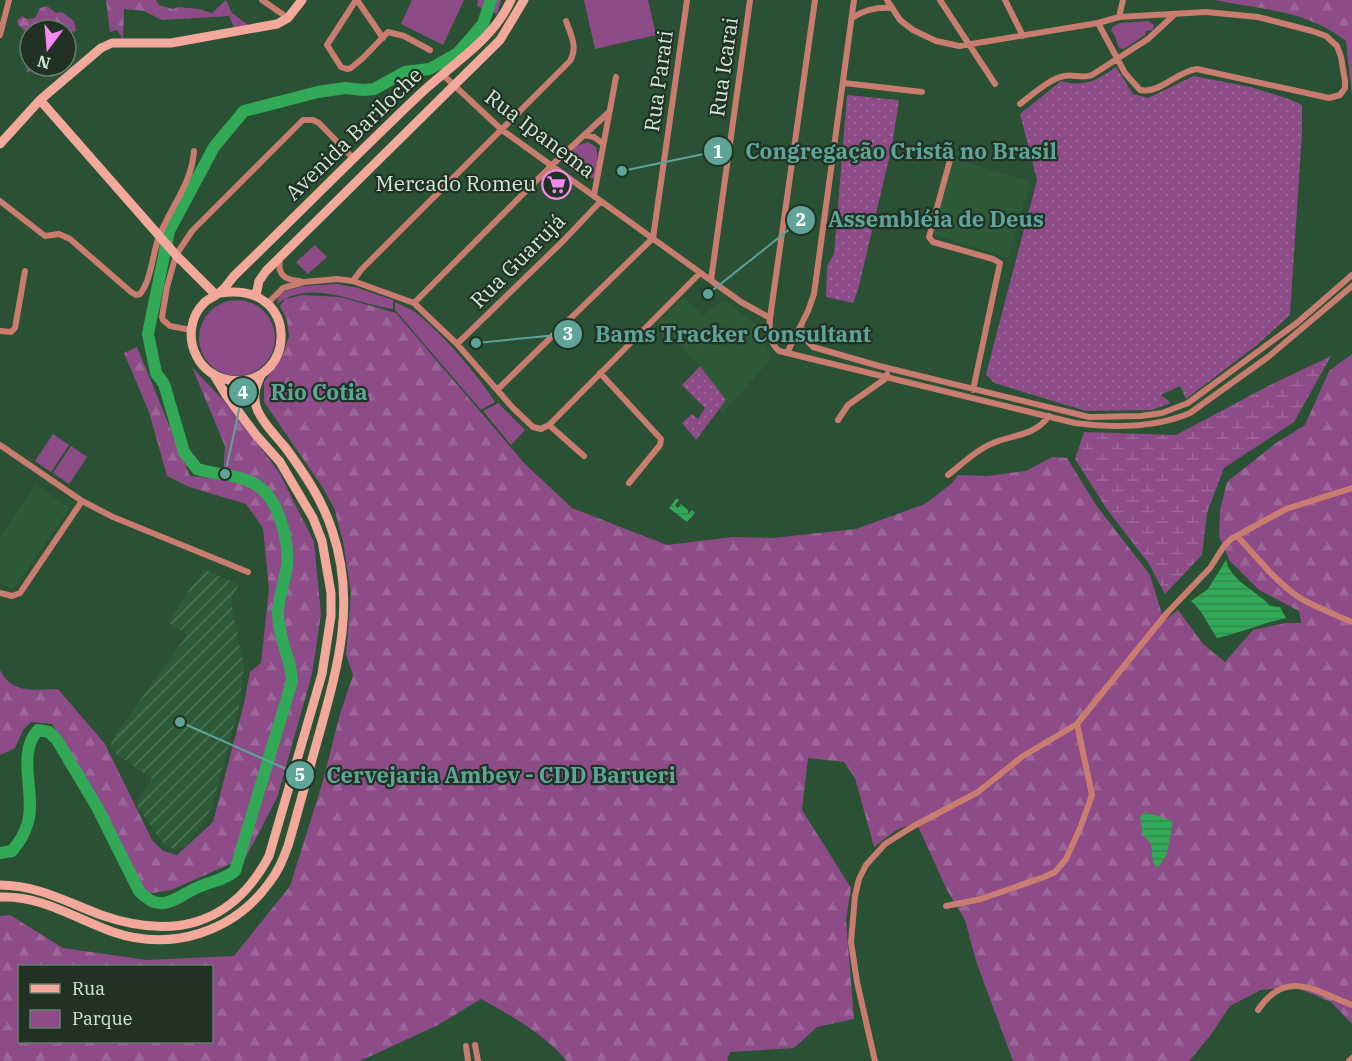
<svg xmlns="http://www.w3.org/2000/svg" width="1352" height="1061" viewBox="0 0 1352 1061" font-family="'IBM Plex Serif',serif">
<defs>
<pattern id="industrial-furrows" width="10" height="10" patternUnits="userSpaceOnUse" patternTransform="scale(1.5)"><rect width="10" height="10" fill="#2d5b38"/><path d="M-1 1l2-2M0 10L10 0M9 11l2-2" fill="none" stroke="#4b7354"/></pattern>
<pattern id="grass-dots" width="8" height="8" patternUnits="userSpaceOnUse" patternTransform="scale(1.5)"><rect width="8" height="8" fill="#8d4c88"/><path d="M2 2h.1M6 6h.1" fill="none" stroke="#9c6698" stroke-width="1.8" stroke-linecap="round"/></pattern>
<pattern id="forest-firs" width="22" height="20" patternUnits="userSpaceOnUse" patternTransform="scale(1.5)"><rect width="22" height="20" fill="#8d4c88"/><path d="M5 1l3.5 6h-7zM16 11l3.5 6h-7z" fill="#9c6698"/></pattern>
<pattern id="wetland-marsh" width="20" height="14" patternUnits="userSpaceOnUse" patternTransform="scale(1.5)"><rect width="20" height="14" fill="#8d4c88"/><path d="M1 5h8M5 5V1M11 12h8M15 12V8" fill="none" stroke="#9c6698"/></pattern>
<pattern id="water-rules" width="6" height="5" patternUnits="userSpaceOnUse" patternTransform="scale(1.5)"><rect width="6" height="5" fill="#31a957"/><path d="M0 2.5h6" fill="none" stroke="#368b50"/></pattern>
</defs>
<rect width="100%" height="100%" fill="#2a5133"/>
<path fill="#2d5b38" d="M954,158L1030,182L1008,258L935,235L934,230Z
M683,297L703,315L725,300L759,327L771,359L723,413L688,382L700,366L658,322Z
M36,485L70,508L15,587L10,589L0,582V537Z"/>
<path fill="url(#industrial-furrows)" d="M204,569L239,585L232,597V607L244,667L239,707L212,806L203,823L185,847L175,849L164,845L137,806V802L152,779L115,753L111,745L113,738L187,635L168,622Z"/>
<path fill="url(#grass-dots)" d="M1116,67L1133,94L1148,98L1194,76L1250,87L1286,98L1302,105V133L1290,315L1257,345L1186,399L1180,386L1161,395L1171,403L1152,410L1086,411L994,383L986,374L1037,180L1020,114L1061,81C1085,88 1097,80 1116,67Z
M847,95L899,100L892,146L858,290L853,303L826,297L827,266L834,254Z
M700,366L726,400L696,440L682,423L692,414L698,419L705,408L682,385Z"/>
<path fill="url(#forest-firs)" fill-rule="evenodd" d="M106,0H156L159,5L173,9L178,7L198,9L212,13L226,0L232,13L248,25L234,27L229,16L162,20L144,11L124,9L123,39L117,30L110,32Z
M478,0H501L497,14L477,6Z
M1214,0H1352V96L1346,41C1305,9 1262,10 1214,0Z
M47,6L56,13L62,12L74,21L76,31L66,33V30H61L56,22L53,25L51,30H30V66H38L27,73L26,56L23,52L26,48L28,33L19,26L17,21L22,16L27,19L35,18L40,8Z
M303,295L340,297L396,313L524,463L572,508L667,545L732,537L773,538L856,529L925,504L951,484L958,475L987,476L1026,471L1052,457L1067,458L1096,505L1150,575L1164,621L1178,610L1203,644L1225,662L1253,630L1286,623H1301L1299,611L1259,590L1230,561L1219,537L1220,510L1227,482L1276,443L1305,425L1329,371L1352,354V1024L1331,1002L1295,987L1261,990L1230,1006L1210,1036L1189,1061H1013L976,961L965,920L947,890L916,822L895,831L874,847L855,778L844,762L808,758L802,810L851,888L846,920L854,1019L817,1027L794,1048L730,1052L727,1061H567C544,1034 512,1016 481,999L438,1025L360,1061H0V916L10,915L63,948L147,960L234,956L290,886L323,781L340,714L353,675L346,655L351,593L343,541L334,508L323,488L264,402V382L282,357L289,336L287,320L280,306L285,299ZM20,966H212V1042H20Z
M137,347L190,476L223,479L225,446L192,367L236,414L280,474L314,542L321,614L312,674L277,798L246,857L171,890L146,894L52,724L31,722L23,730L15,748L0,755V670C12,694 34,690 58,689L105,744L152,840L163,851L177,855L213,822L244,703L250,672L261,663L269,589L263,528L246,504L189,487L167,476L149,412L124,353Z"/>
<path fill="url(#wetland-marsh)" d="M1331,356L1294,422L1224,468L1207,513L1202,555L1165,594L1149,564L1106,508L1075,459L1084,432L1176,435L1270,385Z"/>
<path fill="#8d4c88" d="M412,0H464L443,45L401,24Z
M584,0H648L656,35L595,49Z
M1148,21L1154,25L1153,30L1146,31L1145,35L1124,49L1119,48L1115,36L1111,31L1112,27L1120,23Z
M588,142L596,147C598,156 599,169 594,178C582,178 569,172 565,161L576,146Z
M315,245L327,257L308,274L296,262Z
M337,284L358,288L393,300V309C355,304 312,278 277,304L279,293L303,286Z
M199 338a38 38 0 1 1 76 0a38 38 0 1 1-76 0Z
M395,302C401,305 409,308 415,312C440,331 479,376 495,402L481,410L395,310Z
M498,403L525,430L511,445L483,411Z
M53,434L69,445L51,472L35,461Z
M71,446L87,457L69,484L53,473Z"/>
<path fill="url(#water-rules)" d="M677,498L679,500L675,505L678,508L681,504L688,510V514L692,510L695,513L687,522L669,508Z
M1226,560C1231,582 1257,590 1270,606L1280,607L1286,618C1263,623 1241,633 1217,638C1208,625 1203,611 1191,601L1208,589Z
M1145,812L1173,821L1167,854L1158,868L1153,863L1151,843L1143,836L1140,817Z"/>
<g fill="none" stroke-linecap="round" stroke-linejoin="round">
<path stroke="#31a957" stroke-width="12" d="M0,853L12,851C19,843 25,833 28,822C36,794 16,754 38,730L49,732L57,740L97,807L139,891C163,917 177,895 201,886C213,881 224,880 235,871L292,681C291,658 278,638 278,614C278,598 285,582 287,565C289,541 279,500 258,486C240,474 216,475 197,469L184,452L164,384L156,373L148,334L169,231L214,147L244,111L318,92L345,88L363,90L374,89L405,72L429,69L439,64L458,53L472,37L483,24L491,0"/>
<path stroke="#c97c70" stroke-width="6" d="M262,0L288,18
M356,0L327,45L341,67L347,69L351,68L363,58L388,32L404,36L430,50
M357,0L383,38
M887,0L900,20L913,30L936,41L959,46L1098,23L1119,17L1206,12L1258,17L1312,31L1326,36L1337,46L1341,57L1345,81V88L1340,95L1329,98L1197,69C1177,71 1160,94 1140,90L1125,73L1098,23
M940,0L995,84
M1005,0L1023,36
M1119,17L1123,0
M852,18C865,10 875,7 891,8
M0,35L9,0
M442,74L502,130L741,302L770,318C769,330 769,343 779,351L1075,423C1113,428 1155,428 1190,413L1268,357L1352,286
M844,83L922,92
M1020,104C1032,95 1049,79 1064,76C1073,74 1083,79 1092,75L1148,39L1175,14
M584,135L594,137L603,144
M950,160L929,237L933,242L993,259L1000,263L973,390
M594,195L616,77
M0,201L45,236L59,234L70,239L131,292L136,295L140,294C152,279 152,254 159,237C170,208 192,183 194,151
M280,259C277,275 285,280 300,281
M711,280L750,0
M353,281L361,270L570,61C578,47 571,35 566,21
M268,303L283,288L304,282L337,279L353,281L414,303L457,344L513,408L533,427L541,429L549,425L700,273
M414,303L552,165L610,111
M770,318L815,0
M801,326L804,337L813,347L879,366L1089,417L1141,416L1162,413L1188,403L1298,322L1352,275
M191,330L170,326L163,320L162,317L167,287L176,255L192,231L303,120H313L319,123L353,158
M0,331L11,332L15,328L25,271
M457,344L564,240L601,201
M787,353L808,311L814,294L854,0
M600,373L661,439L660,445L629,483
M497,390L653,238L687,0
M838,420L848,405L885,379L887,374
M549,425L584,456
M0,445L82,501L113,517L248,572
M948,475C961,465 976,450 991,444C1012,434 1034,437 1049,416
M1237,536C1256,556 1274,580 1297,596C1314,607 1334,614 1352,622
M0,593L12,596L20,593L82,501
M946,906L981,899L1044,877L1055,872L1066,859L1081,826L1092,795L1077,724
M1258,1010C1286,968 1315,991 1352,1005
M475,1045L478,1061
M466,1046L468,1061
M875,1061L857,982L851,942L855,896L859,879L866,865L885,844L912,827L978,792L1023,756L1077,724L1167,613L1210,568L1224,546L1231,539L1286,509L1352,488
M1349,1061L1352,1058"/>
<path stroke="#f2a99c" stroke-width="9" d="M40,100L176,255L215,294
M0,144L40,100L101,48L112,43H171L277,24L288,18L302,0
M220,293C303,280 297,390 229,380C216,378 203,369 197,357C187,339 190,316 205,302C210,298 216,296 220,292C226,288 230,280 235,275C297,215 357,154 419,95C451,64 492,42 511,0
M256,295L259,281L266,271L500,40L524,0
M0,885C37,885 67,902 101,915C173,940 232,926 269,856L322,674L331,616V593L322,541L313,518L280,462L256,435L226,395L214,375
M0,897C41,895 76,919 113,932C171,952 234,932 269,883C278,872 283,859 288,846C299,808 309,770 320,731C339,663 356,600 332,530C322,499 304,473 285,447C275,435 260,420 256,406C253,394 256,386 261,375"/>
</g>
<defs>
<symbol id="supermarket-ring" viewBox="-11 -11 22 22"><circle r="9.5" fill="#213224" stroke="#f689ee" stroke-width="1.5"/><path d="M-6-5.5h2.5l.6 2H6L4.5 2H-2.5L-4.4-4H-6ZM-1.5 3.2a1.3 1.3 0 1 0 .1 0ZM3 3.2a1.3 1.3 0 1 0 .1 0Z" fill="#f689ee"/></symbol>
</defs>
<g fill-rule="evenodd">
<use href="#supermarket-ring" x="540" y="168" width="33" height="33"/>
</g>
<g text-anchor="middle" stroke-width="4.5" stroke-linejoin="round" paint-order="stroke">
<g font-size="21" fill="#d4ead8" stroke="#213224">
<text transform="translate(724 67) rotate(-82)" y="7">Rua Icarai</text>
<text transform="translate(659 81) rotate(-82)" y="7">Rua Parati</text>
<text transform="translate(354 134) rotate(-44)" y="7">Avenida Bariloche</text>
<text transform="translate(540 134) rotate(37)" y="7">Rua Ipanema</text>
<text transform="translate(518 261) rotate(-45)" y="7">Rua Guarujá</text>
</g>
<g font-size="21" fill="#d4ead8" stroke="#213224" text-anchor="end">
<text x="536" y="191">Mercado Romeu</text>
</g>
</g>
<path fill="none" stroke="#5ea498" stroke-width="2" d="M622 171L718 151M708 294L801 220M476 343L568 334M225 474L243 392M180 722L300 775"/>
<g fill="#5ea498" stroke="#213224" stroke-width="2">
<circle cx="622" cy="171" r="6"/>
<circle cx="708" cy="294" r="6"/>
<circle cx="476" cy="343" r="6"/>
<circle cx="225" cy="474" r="6"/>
<circle cx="180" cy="722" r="6"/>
<circle cx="718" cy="151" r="15"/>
<circle cx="801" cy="220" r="15"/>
<circle cx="568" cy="334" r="15"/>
<circle cx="243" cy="392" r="15"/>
<circle cx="300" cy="775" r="15"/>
</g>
<g font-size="18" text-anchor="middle" font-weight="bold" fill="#fff">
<text x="718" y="158">1</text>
<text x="801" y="226">2</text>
<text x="568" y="340">3</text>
<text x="243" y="399">4</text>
<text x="300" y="781">5</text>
</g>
<g font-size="22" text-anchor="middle" font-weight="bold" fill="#5ea498" stroke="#213224" stroke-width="4.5" stroke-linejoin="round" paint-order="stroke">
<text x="901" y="159">Congregação Cristã no Brasil</text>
<text x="936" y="227">Assembléia de Deus</text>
<text x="733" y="342">Bams Tracker Consultant</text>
<text x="319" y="400">Rio Cotia</text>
<text x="501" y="783">Cervejaria Ambev - CDD Barueri</text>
</g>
<rect x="18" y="965" width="195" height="78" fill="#213224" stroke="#697c6c" stroke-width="1.5"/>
<rect x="30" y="984" width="30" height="9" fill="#f2a99c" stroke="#697c6c" stroke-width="1.5"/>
<text x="72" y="995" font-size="18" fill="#d4ead8">Rua</text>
<rect x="30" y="1010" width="30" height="18" fill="#8d4c88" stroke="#697c6c" stroke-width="1.5"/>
<text x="72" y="1025" font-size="18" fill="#d4ead8">Parque</text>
<g transform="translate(48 48) rotate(196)"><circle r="28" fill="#213224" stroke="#697c6c" stroke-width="1.5"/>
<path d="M0-4.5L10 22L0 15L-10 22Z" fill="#f689ee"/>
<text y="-9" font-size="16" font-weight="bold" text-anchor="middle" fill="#d4ead8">N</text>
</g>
</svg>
